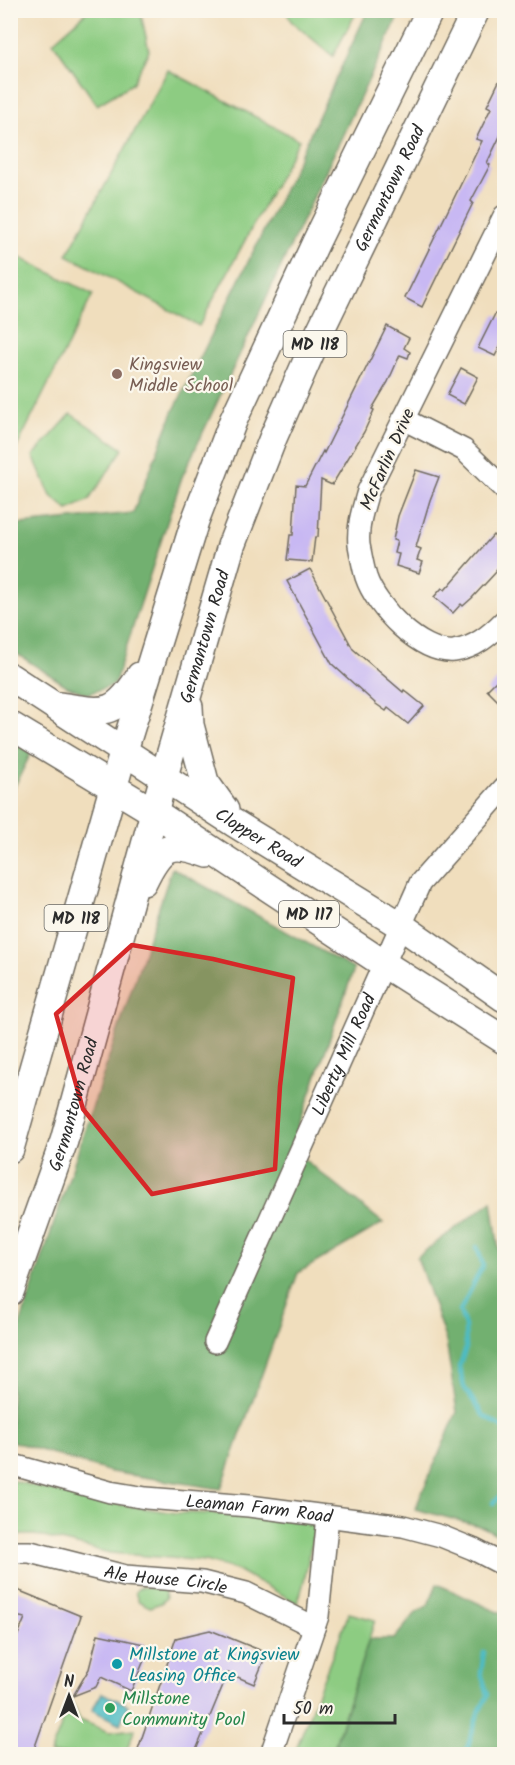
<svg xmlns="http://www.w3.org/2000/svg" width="515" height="1765" viewBox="0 0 515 1765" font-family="Kalam,sans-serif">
<rect width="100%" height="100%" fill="#fbf7ec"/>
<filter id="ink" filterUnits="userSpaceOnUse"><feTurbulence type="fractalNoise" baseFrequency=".0167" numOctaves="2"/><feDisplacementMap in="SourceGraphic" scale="12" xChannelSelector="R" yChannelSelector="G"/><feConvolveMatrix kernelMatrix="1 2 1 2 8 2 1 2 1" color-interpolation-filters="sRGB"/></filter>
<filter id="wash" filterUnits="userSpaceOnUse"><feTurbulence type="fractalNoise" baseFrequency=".008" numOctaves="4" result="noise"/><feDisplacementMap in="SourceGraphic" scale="24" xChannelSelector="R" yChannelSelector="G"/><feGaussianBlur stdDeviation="1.35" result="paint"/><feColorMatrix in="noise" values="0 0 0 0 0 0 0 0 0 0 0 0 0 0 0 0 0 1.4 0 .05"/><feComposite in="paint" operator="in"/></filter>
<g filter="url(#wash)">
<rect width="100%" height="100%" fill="#f0debd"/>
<path fill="#8dcc82" stroke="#5c7c56" stroke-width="1.5" d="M88,11H136L141,14L149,51L132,84L97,105L53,42Z
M286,11H357L333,56L291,21Z
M168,70L299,140L199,326L67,255Z
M11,253L93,294L11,459Z
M71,414L123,449L89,500L68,510L51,496L33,456Z
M10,1480L90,1500L176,1513L236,1514L305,1522L315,1528C308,1552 307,1581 297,1603L237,1570L205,1561L110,1553L35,1535H11Z
M140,1587L164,1588L166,1598L161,1603L150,1607L138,1601L135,1592Z
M349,1613L375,1620L332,1754H294Z
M71,1701L80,1720L109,1732L135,1729L125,1754H50Z"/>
<path fill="#72b070" stroke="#4e6e4e" stroke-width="1.5" d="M368,10L401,11L182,477L114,685L87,694L67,686L11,650V525L133,513L173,412L282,194Z
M11,740L31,753L11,794Z
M172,868L354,969L291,1149L383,1223L298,1273L221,1489L111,1472L11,1441V1352Z
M492,1201L504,1288V1538L483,1527L415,1509L457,1412L446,1341L417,1257Z
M437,1584L504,1615V1754H344L336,1743L369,1639H394L415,1614L428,1605Z"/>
<path fill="#4dbbc3" stroke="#3c7377" stroke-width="1.5" d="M102,1693L128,1705L120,1724L92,1710Z"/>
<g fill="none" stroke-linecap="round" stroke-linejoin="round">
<path stroke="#4dbbc3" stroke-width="4.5" d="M477,1247L483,1265L460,1311L465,1326L466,1348L459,1367L464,1387L483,1415L504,1429
M493,1503L504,1493
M467,1754L466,1752L478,1714L488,1695L481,1673L484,1652"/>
</g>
<g id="blocks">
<path fill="#c8b8f3" d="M504,71V128L487,163L490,165L471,201L473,203L422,307L405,298L482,141L476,139L491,108L487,106Z
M495,314L504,319V339L495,356L478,348Z
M387,326L409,338L404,348L410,352L408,358L400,355L388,382L372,409L374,410L364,432L332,485L321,480L318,537H315L312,562L287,560L290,535H293L296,485L305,486L323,451L324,453Z
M461,368L478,377L464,404L447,395Z
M416,470L439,477L430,500L416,547L421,549L417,560L423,562L419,573L396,566L399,554L394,553L397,541L393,540L398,516Z
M493,535L504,545V559L496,570L497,571L472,598L463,606L461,604L453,613L434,597L442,588L445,590Z
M310,569L353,649L403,692L404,690L424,706L408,724L388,708L386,711L376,704L332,664L287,581Z
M504,673V707L487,690Z
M10,1587L81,1616L32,1755H10V1654L25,1618L10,1615Z
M210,1630L267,1653L254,1684L228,1673L194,1755H136L176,1638Z
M98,1634L144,1644L145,1658L131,1691L101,1677L96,1687L73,1696L89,1669Z"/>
</g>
</g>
<g filter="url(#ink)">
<use href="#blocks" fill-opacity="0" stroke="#706a5e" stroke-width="1.5"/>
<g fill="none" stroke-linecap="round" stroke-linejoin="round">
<defs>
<g id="minor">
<path d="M504,216L368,491C363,509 357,526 359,545C361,555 363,567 366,577C376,607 420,654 454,651C475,648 490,635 504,621"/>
<path d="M403,419L464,450L504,489"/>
<path id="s1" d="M215,1342L420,883L504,788"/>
<path id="s2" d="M10,1464L110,1492L146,1498L249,1506L403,1526L441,1536L473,1549L504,1565"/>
<path id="s3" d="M10,1552H30L125,1576L202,1582L246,1593L314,1627"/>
<path d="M271,1754L318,1616L328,1516"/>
</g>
<g id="major">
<path id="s4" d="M10,677L234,823L400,925L504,998"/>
<path d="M60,706C105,713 114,717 140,676"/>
<path d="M189,707L190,725L205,782L225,810"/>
<path d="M10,725L154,812L384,964L504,1040"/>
<path d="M143,882C161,845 169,840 208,854"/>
<path d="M10,1149L124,750L195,521L233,421L316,242L430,10"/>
<path id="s5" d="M10,1292L64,1141L164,776L231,546L273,438L320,331L476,10"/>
</g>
</defs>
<use href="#minor" stroke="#706a5e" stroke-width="24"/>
<use href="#major" stroke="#706a5e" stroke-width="30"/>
<use href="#minor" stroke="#fff" stroke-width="21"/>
<use href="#major" stroke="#fff" stroke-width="27"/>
</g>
</g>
<path fill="#d62828" fill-opacity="0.2" stroke="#d62828" stroke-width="4.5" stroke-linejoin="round" d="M132,945L213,959L293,978L280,1086L275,1169L152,1194L83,1109L56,1014Z"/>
<circle fill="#8d6e63" stroke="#fbf7ec" stroke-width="2" cx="117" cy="374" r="6"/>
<circle fill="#0f9aa8" stroke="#fbf7ec" stroke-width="2" cx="117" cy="1664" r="6"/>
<circle fill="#2e9e5b" stroke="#fbf7ec" stroke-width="2" cx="110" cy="1708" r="6"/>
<g text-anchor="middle" stroke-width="4.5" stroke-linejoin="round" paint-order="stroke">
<g fill="#fbf7ec" stroke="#696865" stroke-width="1.5">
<rect x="283.5" y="331" width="63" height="26" rx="4.5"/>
<rect x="279" y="901" width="60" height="26" rx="4.5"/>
<rect x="44.5" y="905" width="63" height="26" rx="4.5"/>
</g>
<g font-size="16" font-weight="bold" fill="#2b2b2b">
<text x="315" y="350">MD 118</text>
<text x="309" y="920">MD 117</text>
<text x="76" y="924">MD 118</text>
</g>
<g font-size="18" fill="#2b2b2b" stroke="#fbf7ec">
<text dy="6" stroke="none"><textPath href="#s5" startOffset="1170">Germantown Road</textPath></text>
<text transform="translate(387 459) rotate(-66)" y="6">McFarlin Drive</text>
<text dy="6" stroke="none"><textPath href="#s5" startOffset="684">Germantown Road</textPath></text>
<text dy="6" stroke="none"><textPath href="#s4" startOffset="296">Clopper Road</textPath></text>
<text dy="6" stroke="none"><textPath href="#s1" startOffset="315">Liberty Mill Road</textPath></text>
<text dy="6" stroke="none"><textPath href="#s5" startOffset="198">Germantown Road</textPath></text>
<text dy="6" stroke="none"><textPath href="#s2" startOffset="254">Leaman Farm Road</textPath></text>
<text dy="6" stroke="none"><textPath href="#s3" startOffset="159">Ale House Circle</textPath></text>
</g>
<g font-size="18" fill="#785e54" stroke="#fbf7ec" text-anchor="start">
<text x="129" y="370">Kingsview<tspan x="129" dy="21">Middle School</tspan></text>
</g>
<g font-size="18" fill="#0d838f" stroke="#fbf7ec" text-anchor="start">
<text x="129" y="1660">Millstone at Kingsview<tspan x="129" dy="21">Leasing Office</tspan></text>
</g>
<g font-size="18" fill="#27864d" stroke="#fbf7ec" text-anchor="start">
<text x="122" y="1704">Millstone<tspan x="122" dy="21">Community Pool</tspan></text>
</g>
</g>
<rect width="515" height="1765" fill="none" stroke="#fbf7ec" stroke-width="36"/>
<g transform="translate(69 1696)" stroke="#fbf7ec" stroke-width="4.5" paint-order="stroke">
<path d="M0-4.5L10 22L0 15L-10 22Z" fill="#2b2b2b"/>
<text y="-9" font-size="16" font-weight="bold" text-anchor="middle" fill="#2b2b2b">N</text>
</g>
<path d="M284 1714v9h111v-9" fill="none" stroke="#2b2b2b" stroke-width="3"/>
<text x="293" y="1714" font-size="18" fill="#2b2b2b" stroke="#fbf7ec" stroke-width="4.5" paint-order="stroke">50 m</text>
</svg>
